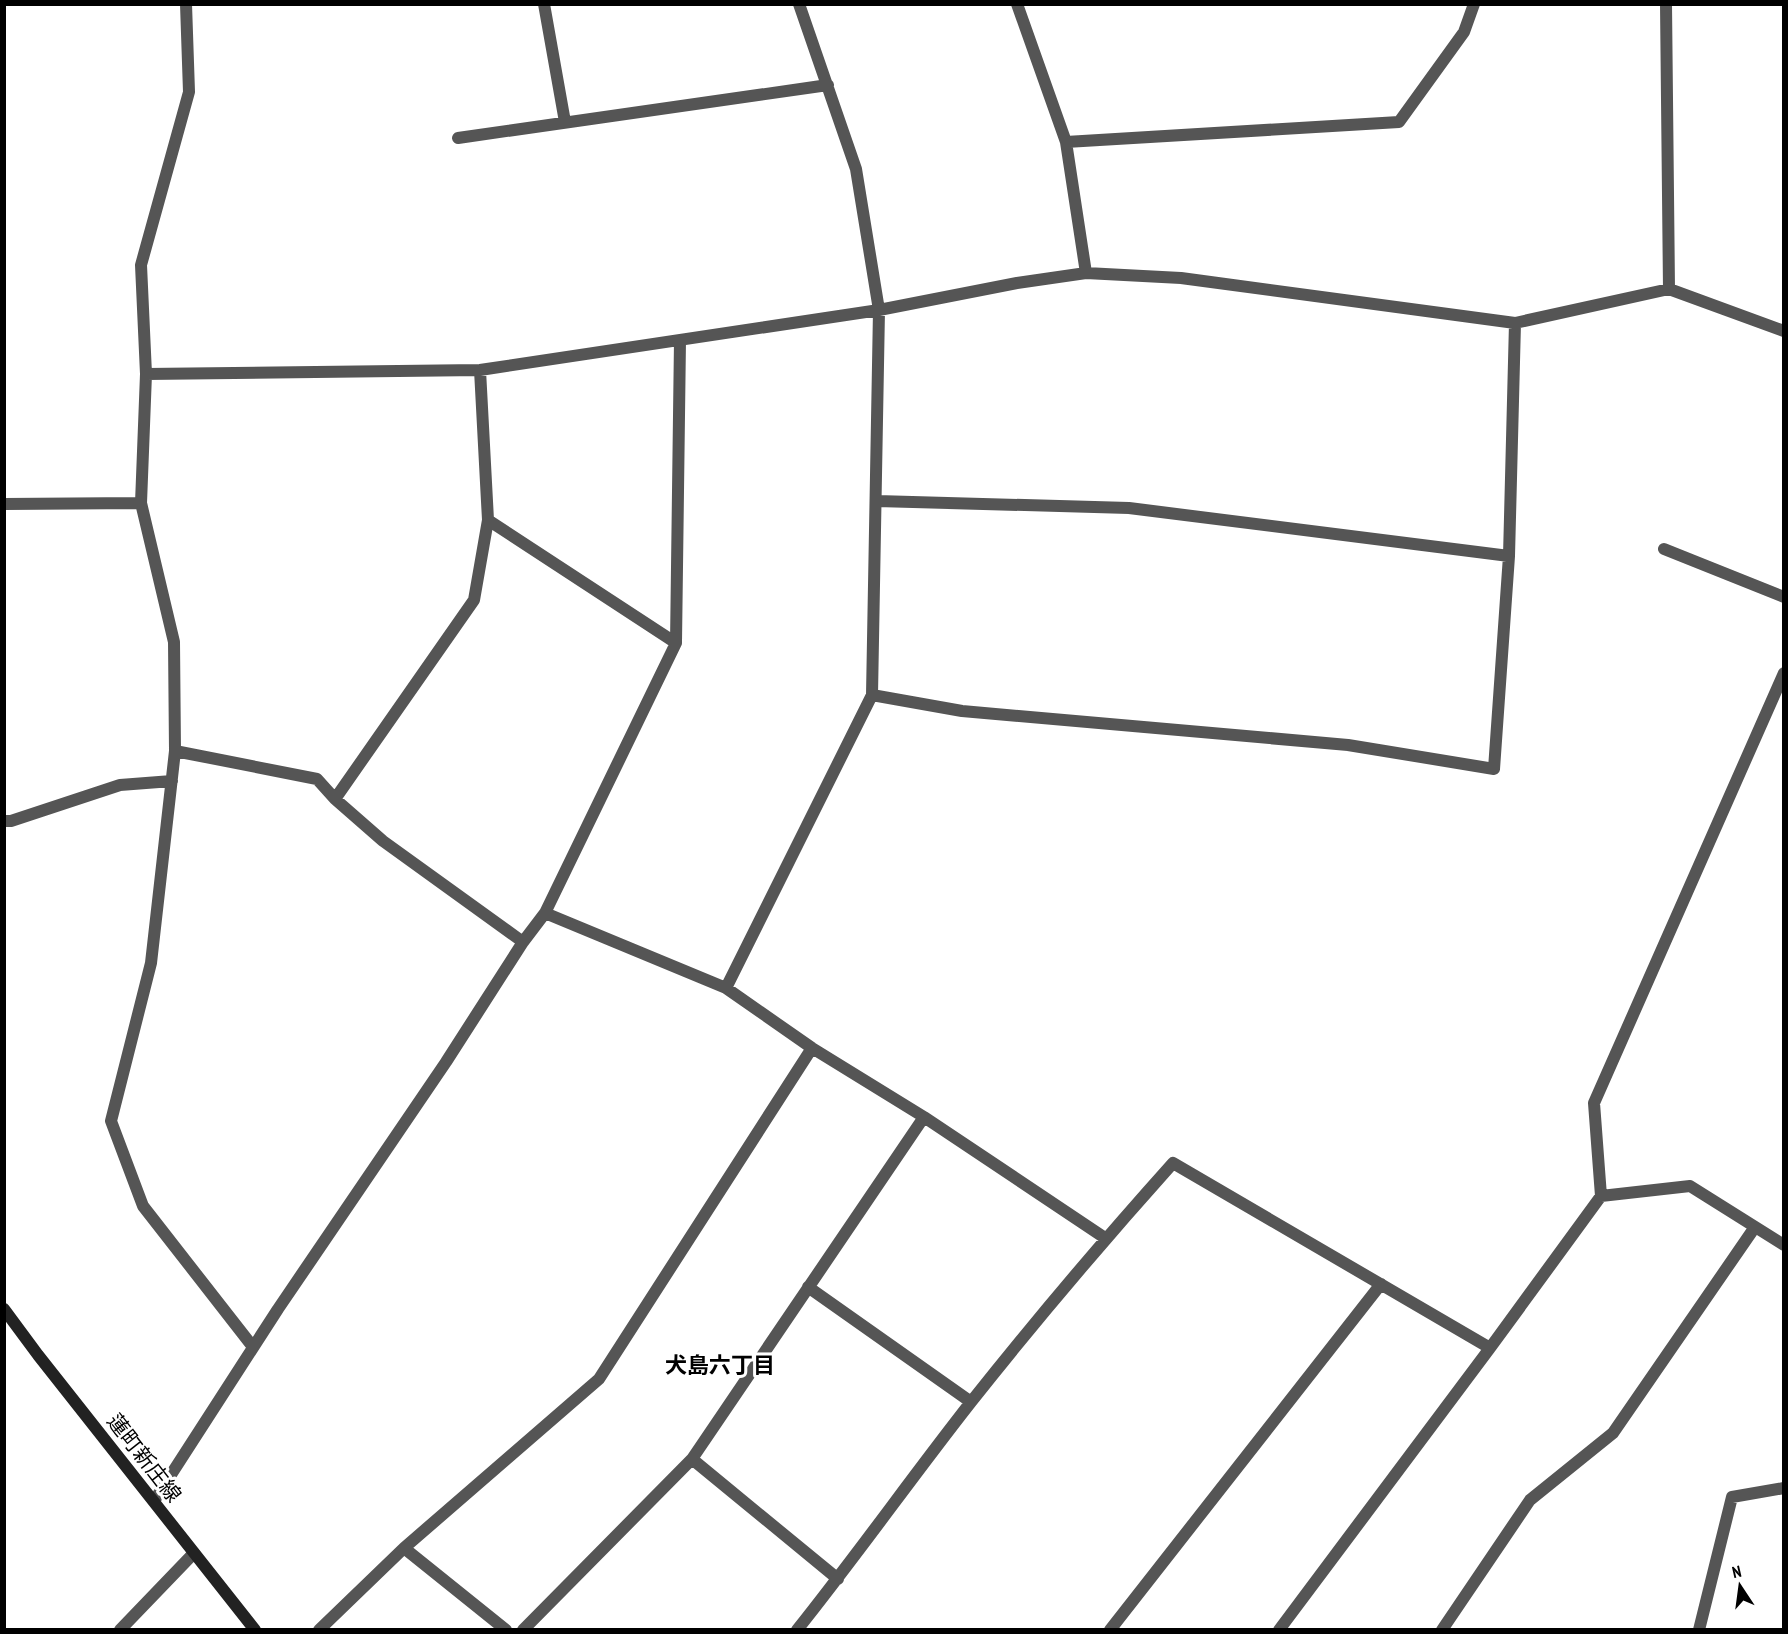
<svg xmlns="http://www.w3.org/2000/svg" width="1788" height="1634" viewBox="0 0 1788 1634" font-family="'PT Sans Narrow','Noto Sans JP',sans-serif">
<rect width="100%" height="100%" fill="#fff"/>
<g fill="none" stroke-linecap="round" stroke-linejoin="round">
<path stroke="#555" stroke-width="12" d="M544,4L565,122
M1017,4L1066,142L1086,273
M1666,4L1669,289
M458,138L828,85
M1066,142L1399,122L1464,32L1474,4
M146,374L141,265L189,92L186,4
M877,501L1129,508L1509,556
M141,503L174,642L175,751L151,963L111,1121L143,1206L253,1347
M4,504L141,503L146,374L480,370L879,310L1017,283L1086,273L1181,278L1515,323L1669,289L1784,331
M488,520L676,643
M1664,549L1784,597
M872,695L962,711L1348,745L1494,769L1509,556L1515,323
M175,751L317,779L335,799L383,841L523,942
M335,799L474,600L488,520L480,370
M4,821H11L120,785L172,781
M545,913L676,643L680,340
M726,988L812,1048L924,1117L1105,1238
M1601,1196L1594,1103L1784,673
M808,1287L971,1402
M692,1459L838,1579
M154,1501L278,1309L446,1062L523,942L545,913L726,988L872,695L879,310L856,169L799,4
M404,1548L506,1630
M120,1630L194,1553
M319,1630L404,1548L599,1379L812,1048
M523,1630L692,1459L924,1117
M797,1630C857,1555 912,1477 971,1402C1036,1320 1104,1240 1173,1163L1490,1348
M1110,1630L1381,1284
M1279,1630L1490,1348L1601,1196L1690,1186L1784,1245
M1442,1630L1530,1500L1613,1433L1755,1227
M1699,1630L1732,1497L1784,1488"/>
<path stroke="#222" stroke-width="12" d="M4,1309L38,1355L255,1630"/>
</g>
<g text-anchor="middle" stroke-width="6" stroke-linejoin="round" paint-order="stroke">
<g font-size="21" fill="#000" stroke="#fff">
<text transform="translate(144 1458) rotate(52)" y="7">蓮町新庄線</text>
</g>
<g font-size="22" font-weight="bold" fill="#000" stroke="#fff">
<text x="720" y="1373">犬島六丁目</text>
</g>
</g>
<rect width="1788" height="1634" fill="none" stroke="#000000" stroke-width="12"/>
<g transform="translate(1740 1586) rotate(347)" stroke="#ffffff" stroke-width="4.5" paint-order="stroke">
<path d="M0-4.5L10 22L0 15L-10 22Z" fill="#000000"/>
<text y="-9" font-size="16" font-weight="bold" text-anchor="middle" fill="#000000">N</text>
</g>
</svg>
